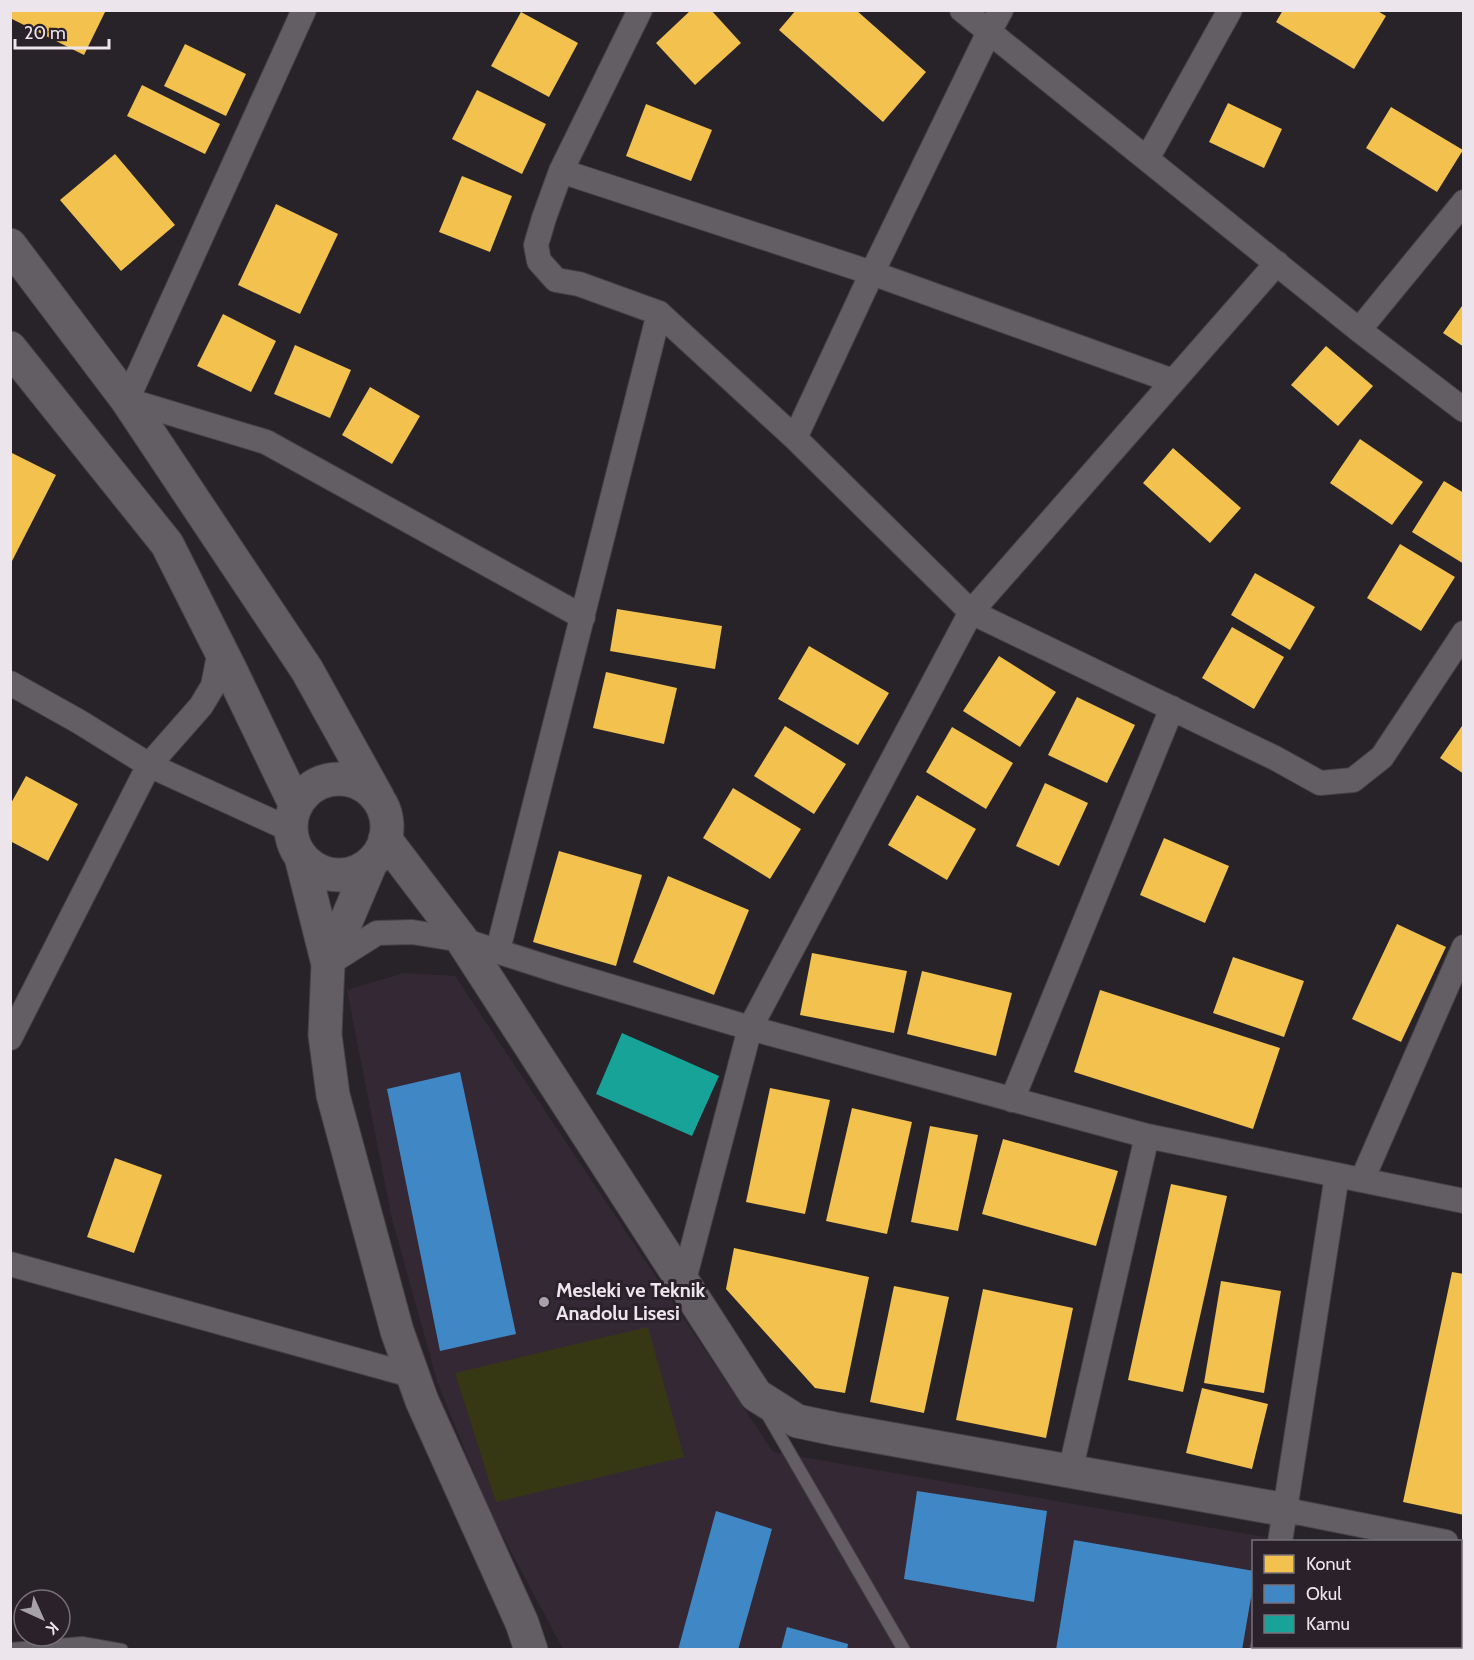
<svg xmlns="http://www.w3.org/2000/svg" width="1474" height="1660" viewBox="0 0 1474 1660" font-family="Cabin,sans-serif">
<rect width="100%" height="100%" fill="#282329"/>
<path fill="#352835" d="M404,973L455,976L773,1452L1276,1539L1275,1541L1254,1542V1646L1257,1649H563L490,1512L438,1384L392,1219L347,990Z"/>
<path fill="#363814" d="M648,1327L684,1457L496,1502L455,1373Z"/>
<path fill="#f2c14e" d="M10,10H106L84,55L10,18Z
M691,10H711L741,43L695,85L656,43Z
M796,10H856L926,72L883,122L779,30Z
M1283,10H1376L1386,16L1354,69L1276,22Z
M521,12L578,43L549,97L491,66Z
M185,44L246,74L226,116L164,86Z
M142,85L220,124L205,154L127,116Z
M477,90L546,124L522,174L452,139Z
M1228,103L1282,129L1264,168L1209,142Z
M646,104L712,130L691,181L626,156Z
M1391,107L1463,150L1437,192L1366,148Z
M115,154L175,225L121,271L60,200Z
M462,176L512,196L490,252L439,232Z
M276,204L338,234L300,314L238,285Z
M1464,303V347L1443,333Z
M223,314L276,341L251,392L197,366Z
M295,345L351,370L330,418L274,394Z
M1326,346L1373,386L1338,426L1291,385Z
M370,387L420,416L392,464L342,435Z
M1360,439L1423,482L1392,525L1330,483Z
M1173,448L1241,508L1210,543L1143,483Z
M10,452L56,475L10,565Z
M1444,481L1464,493V564L1412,532Z
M1400,544L1455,577L1421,631L1367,598Z
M1255,573L1315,607L1290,650L1231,615Z
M617,609L722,626L715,669L610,651Z
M1232,627L1284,657L1254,709L1202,678Z
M809,646L889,693L858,745L778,699Z
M999,656L1056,692L1020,747L963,711Z
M606,672L677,688L664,744L593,728Z
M1077,697L1135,725L1107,783L1048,755Z
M1464,723V774L1440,758Z
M785,726L846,764L814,814L754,776Z
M952,727L1013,763L986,809L926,772Z
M26,776L78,804L48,861L10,841V805Z
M1045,783L1088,803L1059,866L1016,846Z
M733,788L801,829L770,879L703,838Z
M917,795L976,829L947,880L888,845Z
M1164,838L1229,866L1205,923L1140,895Z
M559,851L642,875L616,966L533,942Z
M668,876L749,910L714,995L633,962Z
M1397,924L1446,947L1401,1042L1352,1019Z
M812,953L907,971L894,1033L800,1015Z
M1233,957L1304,981L1284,1037L1213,1013Z
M922,971L1012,993L996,1056L907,1034Z
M1100,990L1280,1048L1253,1129L1074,1072Z
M770,1088L830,1100L805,1214L746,1202Z
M852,1108L912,1122L887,1234L826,1221Z
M930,1126L978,1135L958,1231L911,1222Z
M1003,1139L1118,1171L1096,1246L982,1214Z
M115,1158L162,1175L134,1253L87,1237Z
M1171,1184L1227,1196L1183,1392L1128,1380Z
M734,1248L869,1277L845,1393L815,1388L726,1289Z
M1452,1272L1464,1274V1515L1403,1502Z
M1221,1281L1281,1291L1264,1393L1204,1383Z
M894,1286L949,1297L924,1413L870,1402Z
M983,1289L1073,1308L1046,1438L956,1420Z
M1202,1388L1268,1404L1252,1469L1186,1453Z"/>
<path fill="#3f88c5" d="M460,1072L516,1334L440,1351L387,1089Z
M917,1491L1047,1511L1034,1602L904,1579Z
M716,1511L772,1529L738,1650H678Z
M1074,1540L1254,1571V1580L1242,1650H1056Z
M787,1627L848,1644L847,1650H781Z"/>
<path fill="#17a398" d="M622,1033L719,1076L692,1136L596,1094Z"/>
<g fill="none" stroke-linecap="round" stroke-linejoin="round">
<defs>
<path id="lane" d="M766,1412L904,1650
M10,1649L82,1643L122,1650"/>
<path id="street" d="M304,10L127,400L266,442L583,617
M640,10L561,171L544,218L536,245L539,261L556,280L579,284L659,313L795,438
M962,10L1359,330L1464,410
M1001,10L989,32L872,273L795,438L971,612L1275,758L1320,783L1353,780L1382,757L1464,633
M1147,159L1230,10
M561,171L872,273L1173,381
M1359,330L1464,202
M10,683L78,721L149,765L291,830
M498,950L659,313
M328,964L377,933L412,932L462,940L565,973L750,1028L1147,1136L1464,1201
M10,1038L149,765L201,706L213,686L220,650
M1012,1100L1172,708
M1362,1180L1464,947
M10,1264L414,1376
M683,1284L750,1028L971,612L1277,263
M1070,1472L1147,1136
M1286,1510L1446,1542
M1280,1542L1337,1175
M1262,1650L1263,1646"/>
<path id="secondary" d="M10,245L127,400L307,670L378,798
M10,348L167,544L231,671L296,806
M291 827a48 48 0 1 1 96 0a48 48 0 1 1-96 0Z
M385,839L462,940L756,1395L797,1421L835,1429L1286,1510
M301,857L328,964L325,1035L333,1095L397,1331L422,1401L522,1623L531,1650
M328,964L370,865"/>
</defs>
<use href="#lane" stroke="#454045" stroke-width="14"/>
<use href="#street" stroke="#454045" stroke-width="26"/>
<use href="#secondary" stroke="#454045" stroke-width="35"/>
<use href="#lane" stroke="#635e63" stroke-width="12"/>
<use href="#street" stroke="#635e63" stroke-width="24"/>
<use href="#secondary" stroke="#635e63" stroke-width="33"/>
</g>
<circle fill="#a7a2a8" stroke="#2a212b" stroke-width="2" cx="544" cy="1302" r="6"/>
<g text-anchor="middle" stroke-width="6" stroke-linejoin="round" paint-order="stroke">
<g font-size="20" font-weight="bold" fill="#ece6ec" stroke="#2a212b" text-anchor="start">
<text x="556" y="1297">Mesleki ve Teknik<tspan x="556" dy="23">Anadolu Lisesi</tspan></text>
</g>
</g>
<rect width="1474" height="1660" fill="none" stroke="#ece6ec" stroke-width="24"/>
<rect x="1252" y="1540" width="210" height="108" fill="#2a212b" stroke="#787078" stroke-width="1.5"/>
<rect x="1264" y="1555" width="30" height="18" fill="#f2c14e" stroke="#787078" stroke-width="1.5"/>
<text x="1306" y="1570" font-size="18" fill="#ece6ec">Konut</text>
<rect x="1264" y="1585" width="30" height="18" fill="#3f88c5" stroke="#787078" stroke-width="1.5"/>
<text x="1306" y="1600" font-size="18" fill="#ece6ec">Okul</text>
<rect x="1264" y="1615" width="30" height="18" fill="#17a398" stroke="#787078" stroke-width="1.5"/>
<text x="1306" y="1630" font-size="18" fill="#ece6ec">Kamu</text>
<g transform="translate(42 1618) rotate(135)"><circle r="28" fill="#2a212b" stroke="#787078" stroke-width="1.5"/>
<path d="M0-4.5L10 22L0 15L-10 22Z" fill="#a7a2a8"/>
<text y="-9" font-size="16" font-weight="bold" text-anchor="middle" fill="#ece6ec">K</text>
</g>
<path d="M15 39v9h94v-9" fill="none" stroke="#ece6ec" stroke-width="3"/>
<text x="24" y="39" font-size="18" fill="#ece6ec" stroke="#2a212b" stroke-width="4.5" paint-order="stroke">20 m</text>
</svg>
